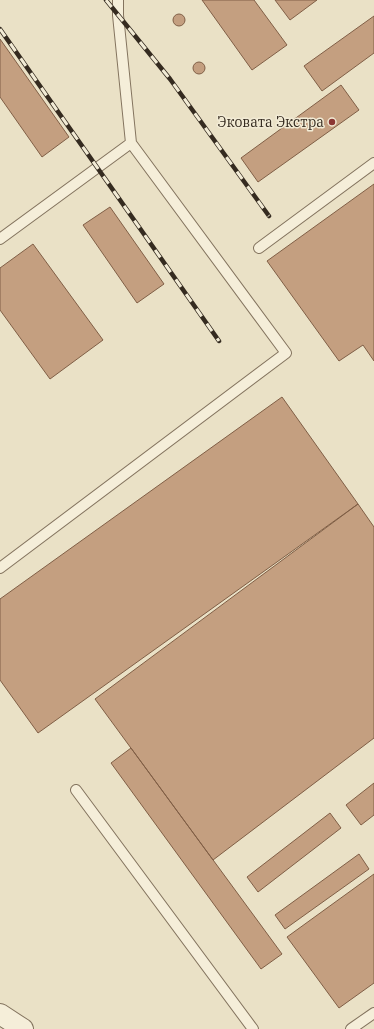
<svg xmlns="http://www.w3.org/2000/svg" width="374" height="1029" viewBox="0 0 374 1029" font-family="'IBM Plex Serif',serif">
<rect width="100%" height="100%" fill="#eae1c6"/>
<path fill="#c49f80" stroke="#805f46" d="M202,0H254L287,45L252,70Z
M275,0H317L290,20Z
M173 20a6 6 0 1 1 12 0a6 6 0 1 1-12 0Z
M374,16V53L322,91L304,66Z
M0,39L69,137L42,157L0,97Z
M193 68a6 6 0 1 1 12 0a6 6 0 1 1-12 0Z
M341,85L359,110L258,182L241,158Z
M374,184V361L363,345L339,361L267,261Z
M110,207L164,284L137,303L83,225Z
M33,244L103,340L50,379L0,310V268Z
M282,397L358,504L38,733L0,680V599Z
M358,504L374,527V738L213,860L95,699Z
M131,748L282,954L261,969L111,763Z
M374,783V815L361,825L346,805Z
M330,813L341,828L258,892L247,877Z
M359,854L369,869L285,929L275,915Z
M374,874V983L339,1008L287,937Z"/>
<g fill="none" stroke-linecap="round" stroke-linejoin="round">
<defs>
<path id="lane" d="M118,0V15L131,143
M0,239L131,143L286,353L0,568
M259,248L374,163
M76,790L253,1029
M351,1029L374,1013"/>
<path id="street" d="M0,1014L23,1029"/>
</defs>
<use href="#lane" stroke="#83735e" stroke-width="12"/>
<use href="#street" stroke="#83735e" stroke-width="22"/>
<use href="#lane" stroke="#f5eed9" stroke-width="10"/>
<use href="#street" stroke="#f5eed9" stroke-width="20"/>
<defs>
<path id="rail" d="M106,0L170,79L269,216
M0,29L219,341"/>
</defs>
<use href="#rail" stroke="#352b20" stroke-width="4.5"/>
<use href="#rail" stroke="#f2ebd5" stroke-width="3" stroke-dasharray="9" stroke-linecap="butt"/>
</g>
<circle fill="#8c3734" stroke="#f2ebd5" stroke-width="1.5" cx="332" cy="122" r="4"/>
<g text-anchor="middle" stroke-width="3" stroke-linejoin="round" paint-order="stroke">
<g font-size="14" fill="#352b20" stroke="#f2ebd5" text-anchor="end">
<text x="324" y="127">Эковата Экстра</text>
</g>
</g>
</svg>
